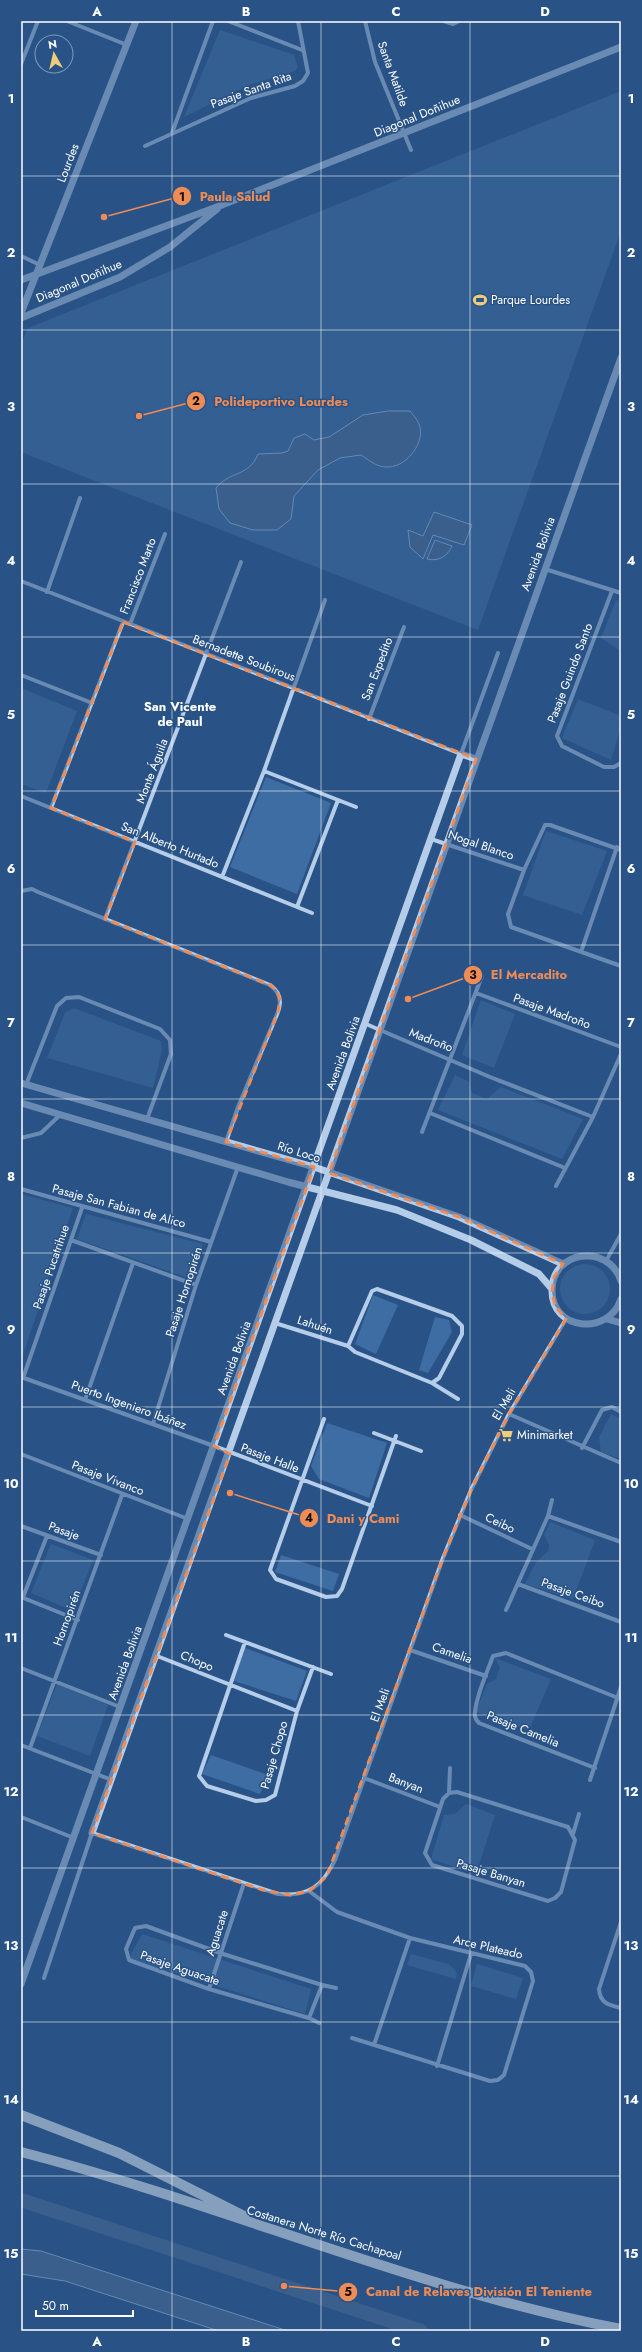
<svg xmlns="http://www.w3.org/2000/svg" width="642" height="2352" viewBox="0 0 642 2352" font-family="Jost,sans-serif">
<rect width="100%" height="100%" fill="#295387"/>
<path fill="#3e6da3" d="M220,30L294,55L298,67L295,71L249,85L184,117Z
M621,91V231L478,630L21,452V344L28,328Z
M616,600L621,601V651L601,638Z
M21,688L77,711L46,793L21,784Z
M578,699L621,716V727L611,760L562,738Z
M266,777L331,803L297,894L230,867Z
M546,831L607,851L582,915L523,895Z
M481,1000L515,1014L494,1068L462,1055Z
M74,1008L161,1041L162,1050L153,1088L47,1058L65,1013Z
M455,1075L469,1082L472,1093L487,1099L501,1087L583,1119L562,1159L438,1110Z
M21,1194L73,1208L21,1360Z
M86,1214L203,1244L191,1279L77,1239Z
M560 1289a25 25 0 1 1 50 0a25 25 0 1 1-50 0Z
M373,1295L398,1305L376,1354L355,1344Z
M435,1317L449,1320L452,1332L428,1373L419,1370Z
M611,1414L621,1419V1459L601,1452L599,1437Z
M327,1423L387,1443L369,1498L319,1479L311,1466Z
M550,1522L595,1540L573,1599L525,1584L536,1562L548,1551L549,1545L544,1535Z
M51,1544L93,1560L73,1611L31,1593Z
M281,1555L339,1574L333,1591L275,1572Z
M245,1648L307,1671L296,1701L234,1681Z
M495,1658L551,1679L529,1730L476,1712L487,1684L496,1679L500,1667Z
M57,1684L108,1705L90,1756L37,1736Z
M211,1755L268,1775L260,1794L202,1774Z
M466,1804L495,1815L476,1874L431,1859L444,1815L455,1814Z
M142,1934L311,1989L305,2014L129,1958Z
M411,1954L449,1964L457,1973L456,1979L407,1965Z
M477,1964L523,1978L516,1999L471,1986Z"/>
<path fill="#506e92" stroke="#aac8e8" d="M388,411H410C413,415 417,419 419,424C426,441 408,466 389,467C378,468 370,461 361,455L340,458L318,470L294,496L291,519L277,530H253L230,523L219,509L216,488C229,471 249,477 258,454L282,453L288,451L294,438L305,434L314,440L329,437L363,415Z
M434,512L472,525L464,545L433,535L423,559L410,547L408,530L423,536Z
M435,540L452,546C448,556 438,562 427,559Z
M21,2249L41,2251L288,2331H219L65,2281L21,2274Z"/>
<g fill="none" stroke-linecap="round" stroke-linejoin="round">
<path stroke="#506e92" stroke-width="14" d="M21,2200L421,2331"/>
<path stroke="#b5cde8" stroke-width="4" d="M67,21L127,45
M228,21L302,50
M365,21L375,62L411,150
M444,21L453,24L459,21
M21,64L38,21
M172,133L213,21
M145,146L251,98L295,86L303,81L308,73L298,21
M21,256L40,265
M545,569L621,593
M21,581L461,754L498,653
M612,591L557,736L562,746L604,767H614L621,763
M47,592L80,498
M130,624L165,534
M21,675L92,703
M369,719L404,627
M264,771L356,807
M21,796L312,913
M51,808L123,622
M431,839L524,870
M621,850L550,825H545L524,870L508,914L511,927L621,966
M222,877L264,771L325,600
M21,891L32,889L38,892L270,985C280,992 282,1001 278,1012L238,1107L226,1142
M297,907L338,800
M105,919L241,562
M581,952L617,847
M476,993L621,1047
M366,1024L490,1077L593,1117
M26,1085L57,1006L66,998L79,997L160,1029L170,1040L171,1054L147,1119
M430,1113L565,1168
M422,1132L482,976
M21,1138L41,1133L60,1115
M556,1186L593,1117L621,1054
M21,1189L211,1242
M71,1240L196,1285
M606,1261L621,1234
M275,1323L348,1346L355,1352L432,1383L439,1378L462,1334V1326L452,1316L377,1289L372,1291L348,1346
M21,1377L214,1446L372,1506
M23,1378L82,1208
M432,1383L458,1399
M85,1400L133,1263
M509,1414L621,1463
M324,1419L270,1570L276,1579L326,1597L337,1596L342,1589L396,1436
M153,1424L196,1285L238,1167
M374,1433L421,1451
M582,1448L602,1410L612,1407L621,1412
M21,1454L188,1519
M460,1515L532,1549
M548,1516L621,1542
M21,1526L101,1555
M518,1584L621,1622
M21,1597L78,1620
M23,1597L47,1536
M506,1610L548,1516L552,1500
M226,1635L331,1674
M245,1642L199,1776L207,1786L256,1801L266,1800L275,1795L297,1711L313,1667
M410,1650L486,1676
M157,1656L297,1711
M21,1668L120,1707
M21,1745L112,1780
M30,1748L122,1495
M595,1768L479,1723C476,1720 474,1717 475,1712C477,1693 487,1673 493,1656L506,1653L618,1698
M364,1778L440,1807
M590,1780L621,1687
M457,1792L568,1827L575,1840L561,1892L555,1898L548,1901L432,1865L425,1853L443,1799L449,1793Z
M449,1793L450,1768
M21,1817L74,1838
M573,1834L579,1814
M309,1891L337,1912L410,1938L525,1966L531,1972L533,1981L504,2075L498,2080L490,2081L352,2038
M621,1922L599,1989C600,2003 608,2005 621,2008
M44,1978L92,1833L278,1894C308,1897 323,1886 335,1860L443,1558L471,1490L509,1414L566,1319
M322,1985L336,1988
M209,1989L244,1883
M309,2018L322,1985L220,1953L146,1926L135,1928L126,1949L129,1960L209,1989L309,2018L319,2023
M374,2045L410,1938
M437,2066L471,1954"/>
<path stroke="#b5cde8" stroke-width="7" d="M21,280L222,205L621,47
M21,313L136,21
M21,318L120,277L170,247L217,209
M21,1083L314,1167L459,1217L563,1264
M21,1103L288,1182L397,1210L471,1240L539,1274L552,1289
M621,1281C609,1243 552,1250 552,1290C551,1331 609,1336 621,1299
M607,1319L621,1323
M92,1833L621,358
M21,1984L461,754L476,759"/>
<path stroke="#f7fafe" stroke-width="10" d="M21,2115L119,2153L244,2216
M21,2152C223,2204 416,2290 621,2329"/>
</g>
<path d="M0 0H642V2352H0ZM123,622L476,759L329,1173L459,1217L563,1264L554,1277L552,1292L555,1306L566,1319L509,1414L471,1490L443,1558L327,1876L309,1891L290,1895L263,1890L92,1833L230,1454L214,1446L314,1167L226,1142L278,1012L280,1000L277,990L270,985L105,919L135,842L51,808Z" fill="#295387" fill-opacity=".55" fill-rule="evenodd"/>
<path fill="none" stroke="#ef8b55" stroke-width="3" stroke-dasharray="8 5" stroke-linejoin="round" d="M123,622L476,759L329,1173L459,1217L563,1264L554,1277L552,1292L555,1306L566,1319L509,1414L471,1490L443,1558L327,1876L309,1891L290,1895L263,1890L92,1833L230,1454L214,1446L314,1167L226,1142L278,1012L280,1000L277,990L270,985L105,919L135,842L51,808Z"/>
<path fill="none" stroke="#fff" stroke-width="1" stroke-opacity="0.55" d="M172,21V2331M321,21V2331M470,21V2331M21,176H621M21,330H621M21,484H621M21,637H621M21,791H621M21,945H621M21,1099H621M21,1253H621M21,1407H621M21,1561H621M21,1715H621M21,1868H621M21,2022H621M21,2176H621"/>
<defs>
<symbol id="stadium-bare" viewBox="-9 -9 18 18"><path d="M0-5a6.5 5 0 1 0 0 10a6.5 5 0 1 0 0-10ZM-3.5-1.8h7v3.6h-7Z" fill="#efcc7c" stroke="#295387" stroke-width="2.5" paint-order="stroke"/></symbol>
<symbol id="supermarket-bare" viewBox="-9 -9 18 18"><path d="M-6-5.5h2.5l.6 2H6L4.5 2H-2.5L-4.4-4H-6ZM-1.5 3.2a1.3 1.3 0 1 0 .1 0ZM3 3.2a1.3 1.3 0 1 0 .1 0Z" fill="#efcc7c" stroke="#295387" stroke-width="2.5" paint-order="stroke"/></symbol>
</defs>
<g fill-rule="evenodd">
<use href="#stadium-bare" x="470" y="290" width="20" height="20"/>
<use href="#supermarket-bare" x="496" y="1425" width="20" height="20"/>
</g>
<g text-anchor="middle" stroke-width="3" stroke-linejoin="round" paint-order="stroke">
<g font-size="12" fill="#fff" stroke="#295387">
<text transform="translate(393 74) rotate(70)" y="4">Santa Matilde</text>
<text transform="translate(251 90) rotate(-20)" y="4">Pasaje Santa Rita</text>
<text transform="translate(417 116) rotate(-22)" y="4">Diagonal Doñihue</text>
<text transform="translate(68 163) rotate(-69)" y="4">Lourdes</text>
<text transform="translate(79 281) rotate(-23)" y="4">Diagonal Doñihue</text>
<text transform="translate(538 554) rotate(-70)" y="4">Avenida Bolivia</text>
<text transform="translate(138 576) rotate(-69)" y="4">Francisco Marto</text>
<text transform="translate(244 658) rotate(21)" y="4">Bernadette Soubirous</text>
<text transform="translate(377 669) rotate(-69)" y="4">San Expedito</text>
<text transform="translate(570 673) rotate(-69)" y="4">Pasaje Guindo Santo</text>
<text transform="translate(152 771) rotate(-69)" y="4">Monte Águila</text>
<text transform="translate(170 845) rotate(22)" y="4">San Alberto Hurtado</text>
<text transform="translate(481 845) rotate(19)" y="4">Nogal Blanco</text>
<text transform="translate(552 1011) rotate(20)" y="4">Pasaje Madroño</text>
<text transform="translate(431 1040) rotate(21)" y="4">Madroño</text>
<text transform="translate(343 1053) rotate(-70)" y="4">Avenida Bolivia</text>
<text transform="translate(299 1152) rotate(17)" y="4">Río Loco</text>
<text transform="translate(119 1206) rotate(15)" y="4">Pasaje San Fabian de Alico</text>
<text transform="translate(51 1267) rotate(-71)" y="4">Pasaje Pucatrihue</text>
<text transform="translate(184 1292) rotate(-72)" y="4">Pasaje Hornopirén</text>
<text transform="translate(315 1325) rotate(18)" y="4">Lahuén</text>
<text transform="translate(234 1358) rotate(-70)" y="4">Avenida Bolivia</text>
<text transform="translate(504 1404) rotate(-60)" y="4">El Meli</text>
<text transform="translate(129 1405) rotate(20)" y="4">Puerto Ingeniero Ibáñez</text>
<text transform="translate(270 1458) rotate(21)" y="4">Pasaje Halle</text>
<text transform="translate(108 1478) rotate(21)" y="4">Pasaje Vivanco</text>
<text transform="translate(500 1523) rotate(25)" y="4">Ceibo</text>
<text transform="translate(64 1531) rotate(20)" y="4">Pasaje</text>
<text transform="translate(573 1593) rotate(20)" y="4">Pasaje Ceibo</text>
<text transform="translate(67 1618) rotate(-70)" y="4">Hornopirén</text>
<text transform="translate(452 1653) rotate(19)" y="4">Camelia</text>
<text transform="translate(197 1661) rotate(23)" y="4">Chopo</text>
<text transform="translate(125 1663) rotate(-70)" y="4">Avenida Bolivia</text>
<text transform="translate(380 1705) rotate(-70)" y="4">El Meli</text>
<text transform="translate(523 1729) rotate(22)" y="4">Pasaje Camelia</text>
<text transform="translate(274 1755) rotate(-74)" y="4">Pasaje Chopo</text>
<text transform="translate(406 1783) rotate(21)" y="4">Banyan</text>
<text transform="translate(491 1873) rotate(17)" y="4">Pasaje Banyan</text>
<text transform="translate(217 1933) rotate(-72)" y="4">Aguacate</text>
<text transform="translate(488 1947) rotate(13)" y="4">Arce Plateado</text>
<text transform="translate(180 1968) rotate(19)" y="4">Pasaje Aguacate</text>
<text transform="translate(324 2233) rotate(17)" y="4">Costanera Norte Río Cachapoal</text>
</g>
<g font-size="12" fill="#fff" stroke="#295387" text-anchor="start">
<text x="491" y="304">Parque Lourdes</text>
<text x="517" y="1439">Minimarket</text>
</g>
<g font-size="13" font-weight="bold" fill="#fff" stroke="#295387">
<text x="180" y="711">San Vicente<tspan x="180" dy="15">de Paul</tspan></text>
</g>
</g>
<path fill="none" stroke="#ef8b55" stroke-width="1.5" d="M104 217L182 196M139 416L196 401M408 999L473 975M230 1493L309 1518M284 2286L348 2292"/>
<g fill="#ef8b55" stroke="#295387" stroke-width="1.5">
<circle cx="104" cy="217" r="4"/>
<circle cx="139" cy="416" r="4"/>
<circle cx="408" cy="999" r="4"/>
<circle cx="230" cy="1493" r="4"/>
<circle cx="284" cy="2286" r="4"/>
<circle cx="182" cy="196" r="10"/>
<circle cx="196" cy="401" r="10"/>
<circle cx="473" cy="975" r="10"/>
<circle cx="309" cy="1518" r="10"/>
<circle cx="348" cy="2292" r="10"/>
</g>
<g font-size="12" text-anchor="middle" font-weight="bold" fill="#111">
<text x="182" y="201">1</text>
<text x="196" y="405">2</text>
<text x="473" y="979">3</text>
<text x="309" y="1522">4</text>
<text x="348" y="2296">5</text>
</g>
<g font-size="13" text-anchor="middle" font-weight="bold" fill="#ef8b55" stroke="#295387" stroke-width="3" stroke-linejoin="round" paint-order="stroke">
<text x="235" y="201">Paula Salud</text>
<text x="281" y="406">Polideportivo Lourdes</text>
<text x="529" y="979">El Mercadito</text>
<text x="363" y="1523">Dani y Cami</text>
<text x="479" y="2296">Canal de Relaves División El Teniente</text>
</g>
<rect width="642" height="2352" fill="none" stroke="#295387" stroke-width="44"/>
<g transform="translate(54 54) rotate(352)"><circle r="19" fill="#295387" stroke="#7f98b7"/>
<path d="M0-3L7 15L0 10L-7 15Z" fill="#efcc7c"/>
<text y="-6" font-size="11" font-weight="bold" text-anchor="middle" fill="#ffffff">N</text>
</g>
<path d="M36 2310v6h97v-6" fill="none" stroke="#ffffff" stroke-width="2"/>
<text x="42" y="2310" font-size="12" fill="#ffffff" stroke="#295387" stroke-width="3" paint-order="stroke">50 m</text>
<rect x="22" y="22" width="598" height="2308" fill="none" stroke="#fff" stroke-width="1.5"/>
<g font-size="13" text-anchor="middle" font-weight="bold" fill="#fff">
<text x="97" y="16">A</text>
<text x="246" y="16">B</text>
<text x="396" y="16">C</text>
<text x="545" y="16">D</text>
<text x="11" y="103">1</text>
<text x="631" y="103">1</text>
<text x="11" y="257">2</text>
<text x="631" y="257">2</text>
<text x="11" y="411">3</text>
<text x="631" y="411">3</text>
<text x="11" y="565">4</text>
<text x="631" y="565">4</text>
<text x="11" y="719">5</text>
<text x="631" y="719">5</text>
<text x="11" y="873">6</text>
<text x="631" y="873">6</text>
<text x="11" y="1027">7</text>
<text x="631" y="1027">7</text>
<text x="11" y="1181">8</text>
<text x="631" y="1181">8</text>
<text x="11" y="1334">9</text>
<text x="631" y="1334">9</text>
<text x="11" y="1488">10</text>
<text x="631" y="1488">10</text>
<text x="11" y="1642">11</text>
<text x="631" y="1642">11</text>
<text x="11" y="1796">12</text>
<text x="631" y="1796">12</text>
<text x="11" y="1950">13</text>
<text x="631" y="1950">13</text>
<text x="11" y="2104">14</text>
<text x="631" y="2104">14</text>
<text x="11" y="2258">15</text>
<text x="631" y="2258">15</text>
<text x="97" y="2346">A</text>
<text x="246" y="2346">B</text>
<text x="396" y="2346">C</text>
<text x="545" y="2346">D</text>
</g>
</svg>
